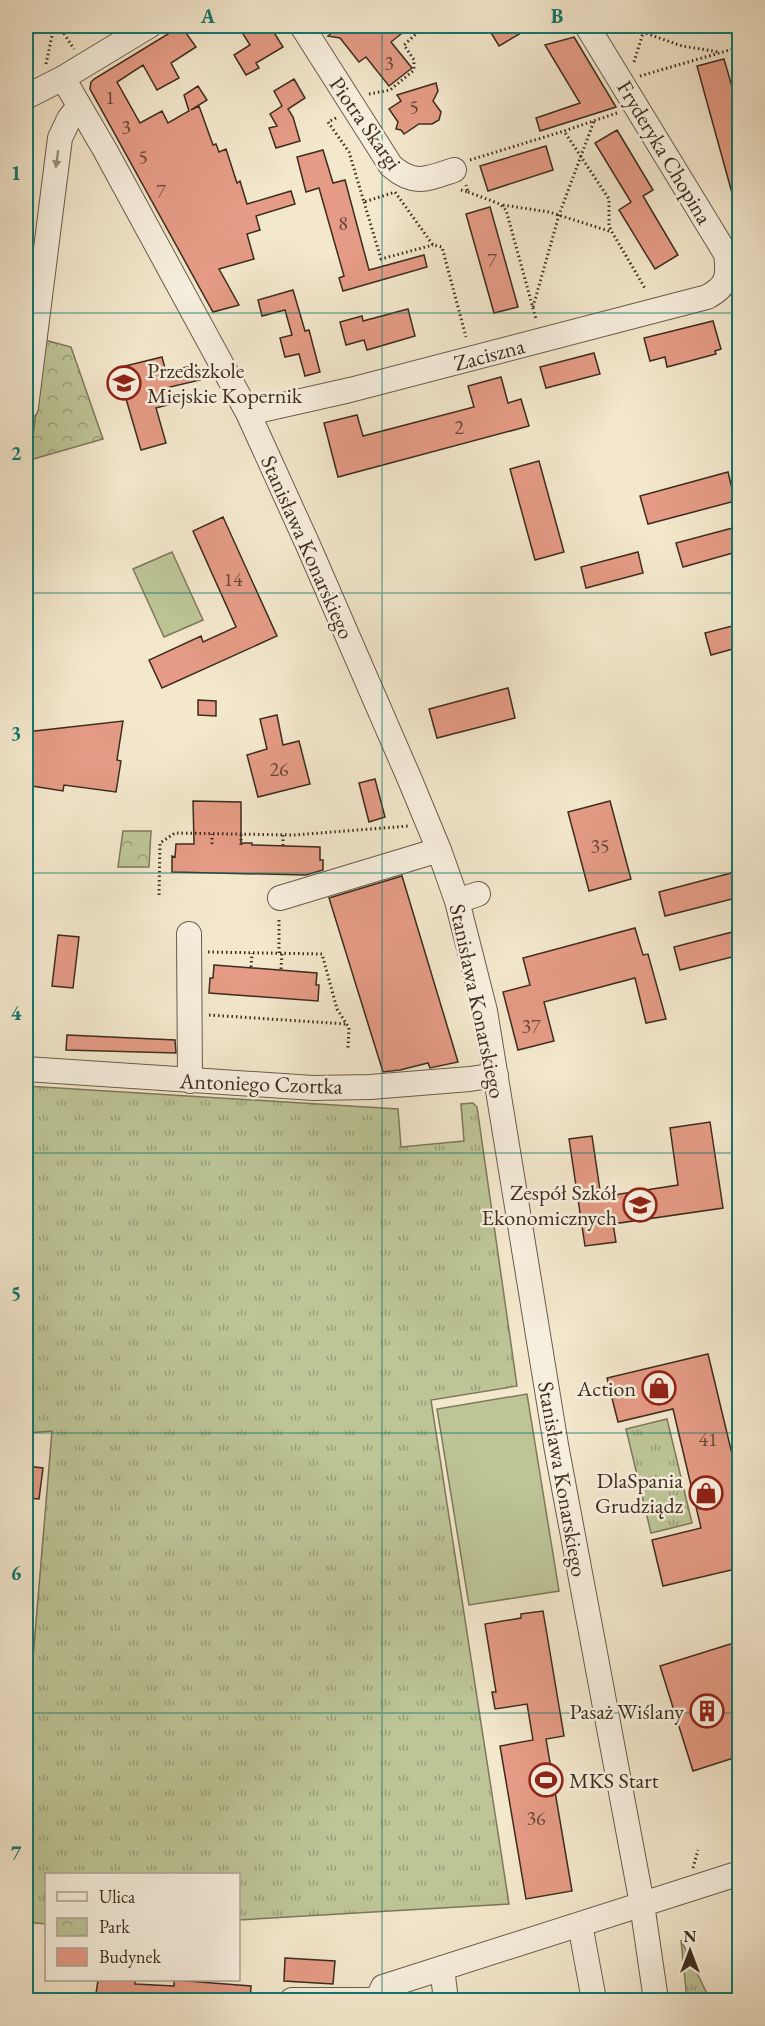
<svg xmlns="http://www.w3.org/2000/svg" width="765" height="2026" viewBox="0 0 765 2026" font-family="'EB Garamond',serif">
<defs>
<pattern id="grass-tufts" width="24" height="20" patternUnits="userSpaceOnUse" patternTransform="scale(1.5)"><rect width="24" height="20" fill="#bdc597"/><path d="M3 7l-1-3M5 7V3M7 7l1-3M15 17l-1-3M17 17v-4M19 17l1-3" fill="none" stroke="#9ba07b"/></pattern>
<pattern id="park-crowns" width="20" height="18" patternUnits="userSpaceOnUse" patternTransform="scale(1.5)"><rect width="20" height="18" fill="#bdc597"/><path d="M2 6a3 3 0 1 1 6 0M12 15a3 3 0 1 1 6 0" fill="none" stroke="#9ba07b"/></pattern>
</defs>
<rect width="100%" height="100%" fill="#f3e7cc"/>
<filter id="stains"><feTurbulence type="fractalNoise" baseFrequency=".00333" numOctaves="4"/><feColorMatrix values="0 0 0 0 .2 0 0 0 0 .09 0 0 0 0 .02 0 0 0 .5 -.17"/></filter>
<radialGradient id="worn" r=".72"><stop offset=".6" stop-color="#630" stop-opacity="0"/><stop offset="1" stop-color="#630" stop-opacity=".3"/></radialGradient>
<path fill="url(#grass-tufts)" stroke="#7d795b" stroke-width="1.5" d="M26,1086L398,1109L401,1147L464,1141L461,1104L473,1103L477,1107L517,1386L431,1400L509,1904L239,1920L238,1874H46V1924L26,1922V1742L52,1431L26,1433Z
M667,1419L692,1523L651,1533L626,1429Z
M681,1940L710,2000H687Z"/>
<path fill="url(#park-crowns)" stroke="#7d795b" stroke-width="1.5" d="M45,340L71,347L103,439L30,460Z
M123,831H151L149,867H118Z"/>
<path fill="#bdc597" stroke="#7d795b" stroke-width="1.5" d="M172,552L203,620L164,637L133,569Z
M527,1394L559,1591L469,1605L437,1409Z"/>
<path fill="#e59b85" stroke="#3d2d1f" stroke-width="1.5" d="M181,26L196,47L171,63L179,78L157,90L143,65L117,82L140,123L162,111L168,123L189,111L184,95L198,86L207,100L191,110L199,106L213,145L216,144L219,152L226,149L237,183L240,181L247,204L291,191L295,204L256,216L260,230L247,234L254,259L219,269L239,305L213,312L90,89L91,82L94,79Z
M238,26H270L283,47L256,63L259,68L246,75L234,55L250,45Z
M341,26H411L391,42L412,68L389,86L366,57L359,62L340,38L328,36Z
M487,26H533L499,46Z
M574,37L616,107L540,131L536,118L580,103L545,45Z
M724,59L740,114V203L735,204L697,66Z
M294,79L305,98L288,109L293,117L300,141L276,148L269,128L277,126L270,114L282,106L274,91Z
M436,83L438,91L433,101L441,112L439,120L432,124H419L404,134L401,130L396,129L398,122L389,109L401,101L397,95Z
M617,130L653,190L643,196L678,255L655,269L619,210L631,202L595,143Z
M546,146L553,170L488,191L480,166Z
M323,150L333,183L345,180L369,270L424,255L427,267L343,291L339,278L344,276L319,188L306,192L297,157Z
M490,207L518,307L494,313L466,214Z
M293,290L305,331L309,330L320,372L305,376L299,354L285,357L280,338L292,335L285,310L262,316L258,300Z
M408,309L415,336L367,350L364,340L346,345L340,322L362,316L363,321Z
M713,321L721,349L715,351L716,354L667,367L665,357L650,361L644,338Z
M594,353L600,374L546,388L540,367Z
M162,357L166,372L196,365L200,380L170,387L175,403L156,408L166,443L141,450L117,368Z
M501,377L508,403L521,399L529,426L338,477L324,423L357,415L363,436L474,407L468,386Z
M539,461L564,552L535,560L510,469Z
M728,472L735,501L648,524L640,496Z
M223,517L277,636L162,688L149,660L201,636L203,642L236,627L193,531Z
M740,526V551L683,567L676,543Z
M638,552L643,573L586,588L581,567Z
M740,624V647L711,655L705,633Z
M508,688L515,718L437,738L429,709Z
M198,700L216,701V716L198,715Z
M277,715L283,745L299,741L310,784L258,797L247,755L267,749L260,719Z
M123,721L117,760L121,761L116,792L64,785L63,791L26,785V732Z
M375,779L385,817L369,822L359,783Z
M193,801L241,802V843H252V845L320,847V860H323V870L306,875L172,872V856L175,857L176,844H194Z
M610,801L631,879L589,891L568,812Z
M735,872L740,897L665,916L659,892Z
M402,876L458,1062L430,1068L428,1063L400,1070L383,1072L329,898Z
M635,928L643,955L648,954L666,1019L646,1023L635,978L544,1002L554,1041L518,1050L503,992L530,985L523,958Z
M740,930V955L680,970L674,947Z
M58,935L79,937L73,988L52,986Z
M214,965L317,973L316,985H319L318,1001L209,993L210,978H213Z
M67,1035L175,1040L176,1053L66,1050Z
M710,1122L723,1208L613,1224L616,1242L585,1246L569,1139L592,1136L601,1197L678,1185L670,1128Z
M708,1354L740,1487V1568L663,1586L652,1540L701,1528L673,1409L618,1422L607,1378Z
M26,1466L43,1468L39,1499L26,1498Z
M543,1611L564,1736L546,1739L572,1891L526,1899L500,1746L533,1740L527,1704L495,1709L492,1692H496L485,1624L521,1618V1614Z
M740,1641V1756L693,1771L660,1666Z
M285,1958L335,1961L333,1984L284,1981Z
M98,1980H135V1984L174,1986V1980L251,1986L250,2001H95Z"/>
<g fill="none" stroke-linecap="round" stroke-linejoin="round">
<defs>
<path id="minor" d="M302,26L391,166C414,186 427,179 454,170
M63,78L105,150L248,413L308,545L410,780L439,850L457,901L485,1011L556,1445L642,1904L656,2000
M26,97L63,78L149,26
M26,407L60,138L69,119L79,106
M248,413L350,390L707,297C728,286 729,276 726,254L587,26
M280,898L439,850
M457,901L478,894
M189,934L190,1081
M26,1069L313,1088L370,1087L470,1079L496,1075
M580,1924L594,2000
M442,1968L446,2000
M292,2000H377L383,1987L740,1873"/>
</defs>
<use href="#minor" stroke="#6a5c4a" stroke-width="26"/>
<path stroke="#3d2d1f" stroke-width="3" stroke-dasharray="1.5 3" stroke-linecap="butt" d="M59,26L74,49
M625,26L682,46L719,52
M736,48L740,62
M634,62L643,33L640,26
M46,64L54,26
M640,76L740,47
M731,84L740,81
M369,94L390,90L414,70V60L404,45L425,26
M617,113L564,131L609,199V226L612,232L646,290
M336,118L328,122L349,152L364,202L395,192L433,245L442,247L466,337
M470,160L564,131
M461,190L468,192L466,185
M468,192L500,204L506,210L536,319
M364,202L381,259L433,245
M503,205L549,212L612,232
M533,307L559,215L594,121
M283,835V845
M212,844V834
M241,845V834
M159,895L160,843L175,833L294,835L409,826
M208,952L322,954L337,1009L349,1028L348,1048
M279,953V918
M251,967L252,953
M281,969L282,953
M209,1015L346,1024
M693,1868L698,1850"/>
<use href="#minor" stroke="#f7efde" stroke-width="24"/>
</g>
<defs><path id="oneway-solid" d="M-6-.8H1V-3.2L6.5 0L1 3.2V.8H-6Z" transform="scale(1.5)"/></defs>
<use fill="#9a8e7e" href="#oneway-solid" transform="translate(57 159) rotate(98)"/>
<path fill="none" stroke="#0f766e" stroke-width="1.5" stroke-opacity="0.55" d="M382,26V2000M26,313H740M26,593H740M26,873H740M26,1153H740M26,1433H740M26,1713H740"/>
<defs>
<symbol id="school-ring" viewBox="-11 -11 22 22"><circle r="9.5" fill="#f7efde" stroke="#8f2418" stroke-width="1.5"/><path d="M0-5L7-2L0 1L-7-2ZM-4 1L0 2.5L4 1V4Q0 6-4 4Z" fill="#8f2418"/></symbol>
<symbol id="shop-ring" viewBox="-11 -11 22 22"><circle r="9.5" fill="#f7efde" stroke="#8f2418" stroke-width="1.5"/><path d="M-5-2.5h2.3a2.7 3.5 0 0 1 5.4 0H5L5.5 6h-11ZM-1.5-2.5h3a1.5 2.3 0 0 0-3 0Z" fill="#8f2418"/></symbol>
<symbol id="building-ring" viewBox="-11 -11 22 22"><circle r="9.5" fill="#f7efde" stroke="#8f2418" stroke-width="1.5"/><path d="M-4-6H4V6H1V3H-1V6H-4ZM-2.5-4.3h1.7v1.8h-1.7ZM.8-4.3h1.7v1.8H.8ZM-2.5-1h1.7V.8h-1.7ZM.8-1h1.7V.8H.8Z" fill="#8f2418"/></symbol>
<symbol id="stadium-ring" viewBox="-11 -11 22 22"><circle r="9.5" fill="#f7efde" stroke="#8f2418" stroke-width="1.5"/><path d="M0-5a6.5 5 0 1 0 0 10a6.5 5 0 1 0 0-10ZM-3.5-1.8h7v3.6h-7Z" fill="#8f2418"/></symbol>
</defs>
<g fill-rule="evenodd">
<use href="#school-ring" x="105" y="364" width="38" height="38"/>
<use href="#school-ring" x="621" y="1186" width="38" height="38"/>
<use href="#shop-ring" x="640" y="1369" width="38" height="38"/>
<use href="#shop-ring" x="687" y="1474" width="38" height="38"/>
<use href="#building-ring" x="688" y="1692" width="38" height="38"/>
<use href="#stadium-ring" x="527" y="1761" width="38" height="38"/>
</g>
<g text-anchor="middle" stroke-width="5" stroke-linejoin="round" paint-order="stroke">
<g font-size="20" fill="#674838">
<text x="389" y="70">3</text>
<text x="110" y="104">1</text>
<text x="414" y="114">5</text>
<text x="126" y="134">3</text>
<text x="143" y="164">5</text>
<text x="161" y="198">7</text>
<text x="343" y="230">8</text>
<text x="492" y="267">7</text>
<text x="459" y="434">2</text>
<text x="233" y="586">14</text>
<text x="279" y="776">26</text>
<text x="600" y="853">35</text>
<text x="531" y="1033">37</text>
<text x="708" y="1446">41</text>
<text x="536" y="1825">36</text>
</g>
<g font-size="22" fill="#3d2d1f" stroke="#f7efde">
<text transform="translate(366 123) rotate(55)" y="8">Piotra Skargi</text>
<text transform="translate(665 152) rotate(59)" y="8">Fryderyka Chopina</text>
<text transform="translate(489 354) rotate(-15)" y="8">Zaciszna</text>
<text transform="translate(308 547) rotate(66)" y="8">Stanisława Konarskiego</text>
<text transform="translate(478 1001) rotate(78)" y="8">Stanisława Konarskiego</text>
<text transform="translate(261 1083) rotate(2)" y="8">Antoniego Czortka</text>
<text transform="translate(563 1479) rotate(80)" y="8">Stanisława Konarskiego</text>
</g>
<g font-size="22" fill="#3d2d1f" stroke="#f7efde" text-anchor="end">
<text x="147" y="378" text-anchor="start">Przedszkole<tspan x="147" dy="25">Miejskie Kopernik</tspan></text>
<text x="617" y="1200">Zespół Szkół<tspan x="617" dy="25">Ekonomicznych</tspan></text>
<text x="636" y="1396">Action</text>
<text x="683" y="1488">DlaSpania<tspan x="683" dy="25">Grudziądz</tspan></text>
<text x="684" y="1719">Pasaż Wiślany</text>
<text x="569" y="1788" text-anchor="start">MKS Start</text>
</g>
</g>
<rect width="765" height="2026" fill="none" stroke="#f3e7cc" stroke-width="66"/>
<rect x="45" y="1873" width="195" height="108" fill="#f7efde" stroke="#ada192" stroke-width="1.5"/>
<rect x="57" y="1892" width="30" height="9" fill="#f7efde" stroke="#ada192" stroke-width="1.5"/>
<text x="99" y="1903" font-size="18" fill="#3d2d1f">Ulica</text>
<rect x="57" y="1918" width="30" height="18" fill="url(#park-crowns)" stroke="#ada192" stroke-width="1.5"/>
<text x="99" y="1933" font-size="18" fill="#3d2d1f">Park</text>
<rect x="57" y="1948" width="30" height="18" fill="#e59b85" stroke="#ada192" stroke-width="1.5"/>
<text x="99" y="1963" font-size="18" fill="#3d2d1f">Budynek</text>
<g transform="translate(690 1951)" stroke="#f7efde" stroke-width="4.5" paint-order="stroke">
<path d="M0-4.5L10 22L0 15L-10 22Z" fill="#3d2d1f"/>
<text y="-9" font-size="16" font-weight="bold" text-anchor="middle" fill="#3d2d1f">N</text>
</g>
<rect x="33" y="33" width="699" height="1960" fill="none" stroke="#0f766e" stroke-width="2"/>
<g font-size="20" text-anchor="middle" font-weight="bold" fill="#0f766e">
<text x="208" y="23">A</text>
<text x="557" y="23">B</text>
<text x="16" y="180">1</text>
<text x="16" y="460">2</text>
<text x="16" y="740">3</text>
<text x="16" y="1020">4</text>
<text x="16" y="1300">5</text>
<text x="16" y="1580">6</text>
<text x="16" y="1860">7</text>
</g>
<rect width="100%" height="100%" filter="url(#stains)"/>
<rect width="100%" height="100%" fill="url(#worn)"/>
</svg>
